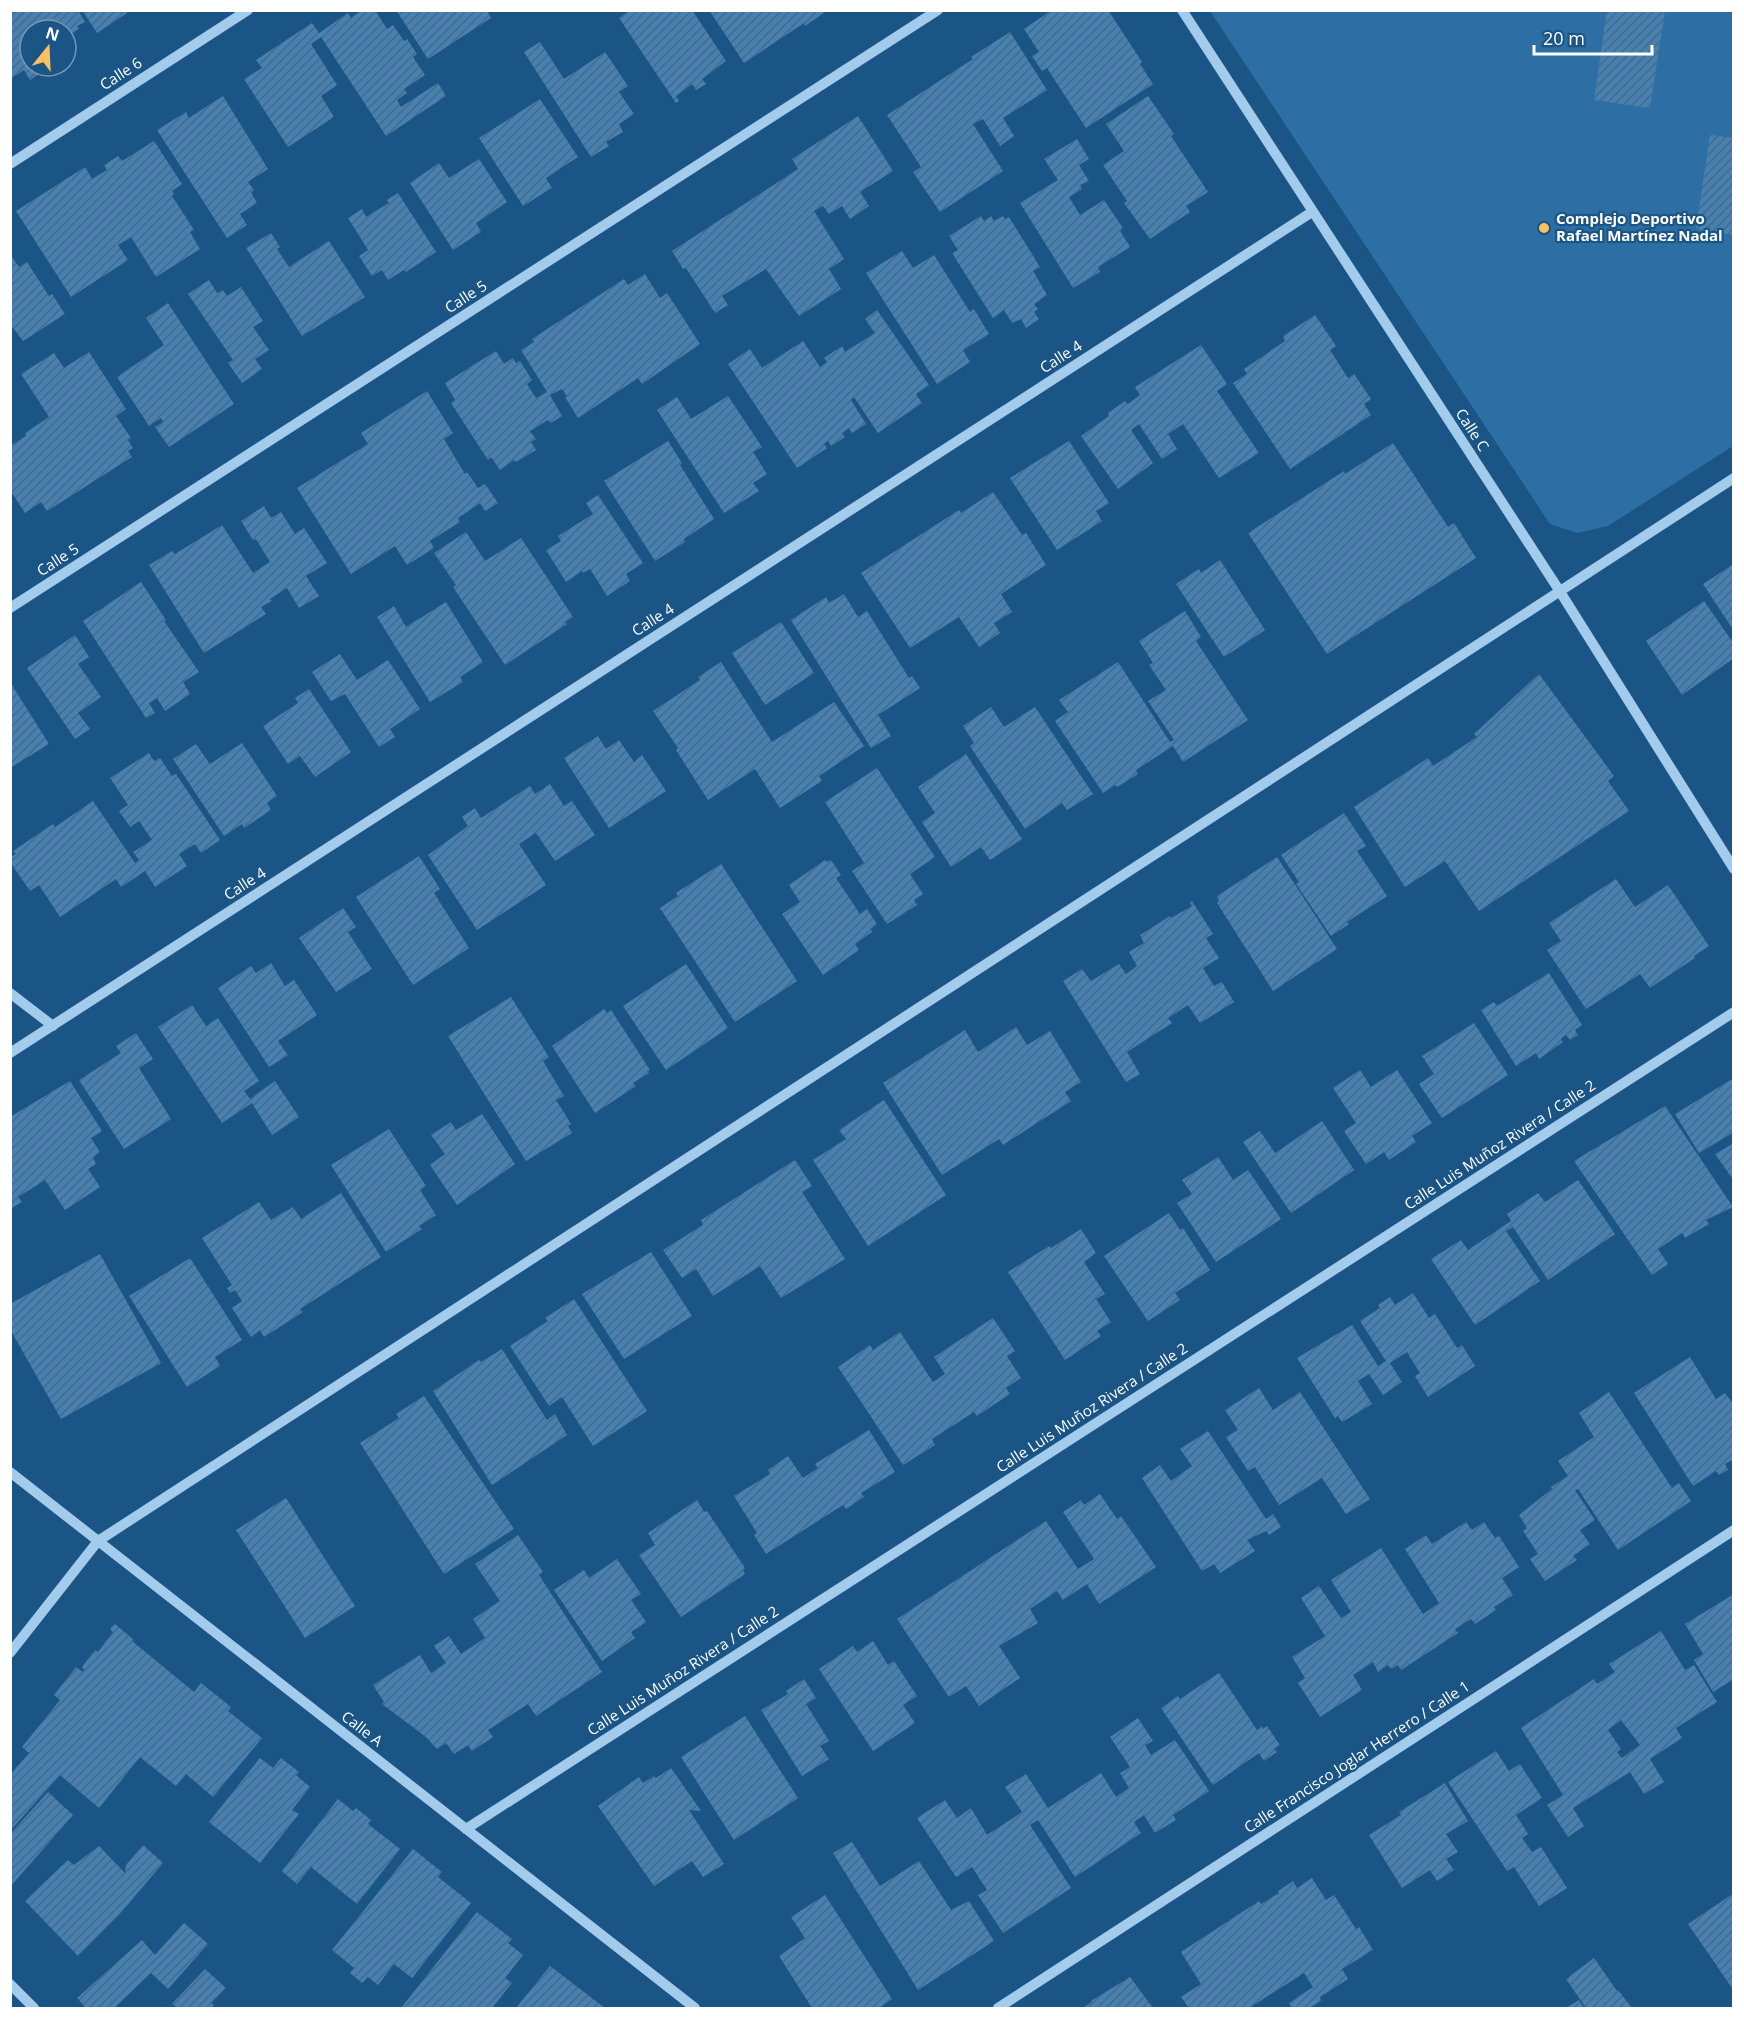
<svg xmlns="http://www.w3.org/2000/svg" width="1744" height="2019" viewBox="0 0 1744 2019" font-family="'Open Sans',sans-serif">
<defs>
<pattern id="building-hatch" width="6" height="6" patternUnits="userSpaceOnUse" patternTransform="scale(1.5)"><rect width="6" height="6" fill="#4781b2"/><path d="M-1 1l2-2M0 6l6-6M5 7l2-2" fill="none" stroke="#496984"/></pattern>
</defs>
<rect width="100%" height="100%" fill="#1a5586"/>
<path fill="#2d6fa4" d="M1210,11H1733V446L1608,526L1577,533L1550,524Z"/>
<path fill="url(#building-hatch)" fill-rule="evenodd" d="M10,10H78L85,22L77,26L79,29L68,36L74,44L66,49V30H30V66H51L30,80L24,70L10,79Z
M82,10H124L127,13L97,33Z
M362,10H375L387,29L393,25L404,41L407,39L417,54L413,57L425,75L404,89L407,93L397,100L401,107L438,83L446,96L386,136L321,37L311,44L337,85L321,96L334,117L288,147L244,79L262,68L256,60L312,23L319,33L348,13L351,18Z
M396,10H487L491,18L428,59Z
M630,10H692L726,61L702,79L706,84L696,90L692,84L676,96L679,101L676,103L619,18Z
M709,10H828L805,26L804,23L744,63Z
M1052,10H1108L1142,62L1140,64L1153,84L1086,128L1047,68L1042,71L1032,56L1039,52L1024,29Z
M1607,10H1665L1650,108L1594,100Z
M1010,32L1047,90L1003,118L1014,136L1000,146L983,119L973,124L1003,171L940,212L913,172L921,167L887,115L973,59L971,57Z
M540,42L564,79L605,52L628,86L619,92L634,114L619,124L623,132L606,142L609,146L591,157L524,52Z
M223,96L268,169L248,182L254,190L251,192L257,203L240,214L247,225L227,238L157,130L186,112L189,118Z
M1148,96L1174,134L1171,136L1208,192L1186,206L1190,212L1150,239L1124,203L1127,201L1103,165L1124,151L1106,124Z
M540,99L578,157L546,178L552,188L523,206L479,138Z
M858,116L893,171L860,192L869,206L850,219L842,206L829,214L823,206L814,211L844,259L829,269L841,289L799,316L766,269L722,296L728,305L715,313L686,268L683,269L672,251L798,169L792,159Z
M1710,135L1734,138V235L1696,229Z
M1077,139L1089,159L1079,165L1089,181L1080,185L1082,189L1069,197L1080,215L1104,200L1123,228L1120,231L1130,247L1098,267L1100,272L1073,288L1020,203L1058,180L1044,159Z
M154,141L182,184L172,191L174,194L172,196L194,230L190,232L200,249L156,277L131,237L118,245L128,260L71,297L16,211L85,167L92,179L107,170L104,165L118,156L122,161Z
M479,159L507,202L476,223L481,232L453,250L410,183L439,163L449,178Z
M398,193L436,252L406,272L404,270L388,280L382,270L372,276L359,256L368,250L348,218L362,209L366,217L389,203L387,200Z
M981,216L984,221L991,216L994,221L1003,216L1005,219L1009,217L1040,267L1033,271L1047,295L1034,304L1038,309L1034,312L1039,319L1026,328L1021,319L1012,323L1004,310L993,318L952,253L958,250L949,236Z
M271,233L280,247L277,249L289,267L329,241L365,297L302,336L246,248Z
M902,251L913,268L934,255L970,312L974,309L989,334L963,350L970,362L937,384L866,273Z
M10,254L19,267L27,262L49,296L52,294L65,314L23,341L10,324Z
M645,274L660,298L667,293L700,344L642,384L638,378L578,418L565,397L567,396L562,389L550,395L562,416L551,423L548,420L530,431L536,439L531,442L536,450L516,462L514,460L500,470L491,457L488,460L451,403L455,400L445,383L496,351L504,364L513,358L516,363L520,361L532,380L527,384L536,398L547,392L521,350L534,342L532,339L624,279L628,285Z
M209,280L217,293L223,290L227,296L241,287L263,321L253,327L269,350L255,359L262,369L242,383L228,363L233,360L188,294Z
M168,303L234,404L169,447L155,427L163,422L161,418L149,426L117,377L164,345L146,318Z
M877,310L929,385L916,394L922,403L878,433L854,397L851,400L866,424L852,433L849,428L842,433L845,437L831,446L828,441L824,444L827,448L797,468L728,364L750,349L762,368L803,341L820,367L827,362L824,358L842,346L845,352L875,333L865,319Z
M1315,315L1336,346L1330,350L1348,378L1354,374L1371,399L1364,404L1371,415L1290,469L1233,383L1247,374L1244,369L1285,341L1283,336Z
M1201,345L1227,384L1217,391L1259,453L1219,478L1183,424L1168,434L1177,449L1162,459L1139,424L1131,430L1153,463L1118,489L1081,436L1109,416L1108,413L1125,401L1128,404L1140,395L1135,387Z
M89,352L126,409L116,416L131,438L128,440L133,448L128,451L132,457L47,511L41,502L25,513L10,490V446L26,436L25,433L49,417L21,374L54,353L64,368Z
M427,391L453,433L444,439L465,474L467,472L478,488L485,484L498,503L485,511L480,503L458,518L460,522L430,541L434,548L407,565L395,546L351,574L297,488L368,444L361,433Z
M728,396L762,447L753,452L767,474L753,483L759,491L724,513L657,410L677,397L691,419Z
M668,441L682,463L680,465L714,519L684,539L685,542L655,561L604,481Z
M1069,441L1109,503L1096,511L1102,521L1057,550L1010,478Z
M1393,443L1448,527L1454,523L1476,558L1327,654L1248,533L1344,471L1345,474Z
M993,492L1022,535L1026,533L1046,565L1001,594L1012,612L994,623L1000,633L979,647L959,617L910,648L861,573L959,510L961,513Z
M598,495L643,563L626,574L630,581L607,596L590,569L583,573L582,571L566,582L546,550L561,541L558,536L593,514L586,503Z
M264,506L271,518L281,512L295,534L304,528L327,563L306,576L319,596L299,608L287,588L270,599L272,601L261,607L266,614L204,653L149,565L172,551L175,554L222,525L253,573L270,562L256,539L253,540L241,521Z
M466,532L485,561L521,538L573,617L565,622L567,624L505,665L453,587L456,585L434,553Z
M1220,560L1265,630L1224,657L1176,584L1199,569L1201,573Z
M1734,564V631L1703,584Z
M141,582L166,620L164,621L199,672L183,682L190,694L165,711L157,698L149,703L155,713L146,718L83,621Z
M844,594L858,617L867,611L909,678L912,676L920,688L878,715L891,736L871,748L791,620L826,597L829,603Z
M1704,601L1734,644V658L1682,695L1646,641Z
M446,602L483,662L460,677L463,682L430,702L377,617L394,606L406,627Z
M1185,611L1201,637L1196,641L1248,720L1183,762L1173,746L1136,770L1138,774L1117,787L1115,785L1103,793L1055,721L1068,712L1059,700L1118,662L1170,742L1174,740L1148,701L1166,690L1149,665L1153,663L1139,641Z
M781,622L814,673L765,705L732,653Z
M75,635L89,657L78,664L101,697L78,713L90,729L75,739L27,668Z
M340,654L357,680L388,660L420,709L390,729L395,737L379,747L345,694L331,701L312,672Z
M721,662L772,742L834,702L864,746L819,776L822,781L780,808L755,769L708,800L676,750L678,748L653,711L700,680L698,677Z
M1539,674L1614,776L1608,781L1629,811L1479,911L1445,861L1405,887L1354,807L1428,758L1433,766L1477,737L1474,734Z
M10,682L49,744L10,768Z
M309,689L351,752L315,777L300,756L288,764L263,726L298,703L295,698Z
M991,707L1004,727L1035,707L1093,794L1067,810L1062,803L1025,829L970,746L974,743L963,726Z
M598,736L606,749L619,740L634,762L642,755L666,791L609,828L564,758Z
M242,743L277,796L267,803L271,810L244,828L242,824L224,836L173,759L196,744L210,764Z
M149,753L154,761L160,758L172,776L176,774L220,840L201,853L195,844L179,854L187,866L155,887L145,871L121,887L116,879L60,917L39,885L30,891L10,862V857L16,854L13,851L53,824L55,827L93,801L135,863L139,860L133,852L152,840L139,821L130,827L119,811L128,805L110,778Z
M966,754L1022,839L990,860L981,847L951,867L922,822L935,813L918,787Z
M877,768L935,857L910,874L923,894L914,900L917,905L887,924L852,871L864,863L825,802Z
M550,784L564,806L572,801L595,835L555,861L536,833L519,844L546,885L477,930L428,855L468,826L462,817L475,808L481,818L530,786L535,794Z
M1344,813L1366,846L1357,851L1387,896L1347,922L1349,924L1331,936L1296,884L1299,882L1281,855Z
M419,856L440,889L434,893L469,948L413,985L356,897Z
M1277,857L1337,949L1273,991L1217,903L1219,901L1217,896Z
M825,860L827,862L831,860L841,875L836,878L860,914L867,909L877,924L871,929L872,932L855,944L859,950L823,975L782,914L800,902L789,885Z
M721,864L797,981L735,1022L660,908L678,896L676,893Z
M1616,879L1635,907L1668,885L1709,946L1694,956L1695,958L1650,988L1640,974L1586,1009L1547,950L1561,941L1549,923Z
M1192,901L1213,934L1206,938L1219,958L1203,968L1214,986L1222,982L1234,1002L1200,1023L1188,1005L1168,1018L1172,1023L1127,1052L1140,1074L1126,1082L1063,981L1082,969L1091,981L1119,964L1126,974L1137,966L1129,952L1144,943L1140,935L1170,916L1171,918L1192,906L1190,903Z
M343,908L356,927L348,932L372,969L336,992L299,938Z
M271,963L285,986L294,980L317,1015L278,1041L288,1055L269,1067L218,988L251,966L256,973Z
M686,964L728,1028L666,1070L623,1006Z
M1549,973L1582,1025L1575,1030L1578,1035L1570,1040L1566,1035L1561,1039L1563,1042L1539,1059L1536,1053L1516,1066L1481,1010L1494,1002L1497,1006Z
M511,997L549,1057L543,1061L564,1096L556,1100L571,1124L568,1126L572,1133L526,1161L448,1036Z
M192,1005L206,1026L218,1018L259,1081L244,1091L250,1099L275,1081L299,1117L272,1135L252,1103L222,1123L158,1027Z
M604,1009L607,1013L611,1010L650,1070L648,1072L649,1073L633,1083L636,1086L595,1113L552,1046Z
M1474,1023L1508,1075L1442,1118L1419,1084L1434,1074L1422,1056Z
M1016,1027L1027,1045L1050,1031L1081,1082L1065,1092L1071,1101L1003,1145L999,1139L942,1175L883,1083L965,1030L978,1052Z
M136,1033L153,1059L139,1068L171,1119L124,1149L79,1080L121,1053L116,1046Z
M1360,1070L1371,1087L1397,1070L1432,1123L1412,1136L1416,1142L1389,1160L1384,1152L1366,1164L1344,1131L1356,1123L1333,1088Z
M1734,1078V1132L1699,1153L1675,1114Z
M70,1081L102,1131L91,1138L100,1152L93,1158L96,1164L88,1169L100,1187L65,1210L45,1180L18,1197L22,1202L10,1209V1117Z
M884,1100L946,1195L868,1246L813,1160L846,1139L839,1130Z
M1665,1106L1733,1207L1706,1220L1709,1224L1685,1238L1682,1233L1658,1249L1668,1264L1652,1275L1574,1161Z
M482,1114L515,1164L457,1205L430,1165L445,1154L431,1135L451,1122L456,1130Z
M1322,1121L1354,1170L1291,1213L1243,1142L1260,1131L1275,1153Z
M389,1129L426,1186L420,1190L436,1215L419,1226L422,1229L386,1252L331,1165Z
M1734,1143V1181L1715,1154Z
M1218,1157L1233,1180L1248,1170L1281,1219L1216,1262L1177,1203L1192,1194L1182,1180Z
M795,1160L812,1186L802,1192L845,1259L781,1298L760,1266L713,1296L696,1269L682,1278L663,1250L703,1225L701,1220Z
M1578,1180L1615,1234L1548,1280L1513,1227L1506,1231L1540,1281L1475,1325L1431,1259L1461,1240L1468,1250L1511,1221L1507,1214L1538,1193L1545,1202Z
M341,1193L381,1257L300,1309L303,1312L264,1337L260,1330L251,1337L232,1308L242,1301L235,1290L230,1293L227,1288L232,1285L202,1238L259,1202L271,1220L293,1207L301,1219Z
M1169,1213L1180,1230L1183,1228L1210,1270L1175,1293L1180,1300L1148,1321L1104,1256Z
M1081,1229L1096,1253L1084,1262L1105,1294L1096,1299L1111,1322L1097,1331L1101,1336L1065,1360L1008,1272L1049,1246L1051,1248Z
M651,1252L692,1316L624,1359L582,1294Z
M100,1254L161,1363L61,1419L10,1329V1304Z
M190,1258L242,1340L215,1357L220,1366L187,1387L129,1296Z
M1413,1293L1429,1318L1435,1314L1457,1348L1462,1345L1475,1366L1428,1397L1415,1376L1420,1373L1407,1352L1390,1363L1402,1382L1383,1395L1369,1374L1358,1381L1372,1404L1342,1422L1338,1416L1335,1418L1297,1358L1352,1325L1378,1366L1386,1361L1360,1321L1380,1308L1378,1305L1390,1297L1395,1305Z
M574,1299L647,1411L593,1446L562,1397L549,1406L510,1346L548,1321L545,1318Z
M993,1318L1015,1351L1007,1356L1021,1378L1006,1388L1010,1394L977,1416L974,1412L932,1439L935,1445L903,1465L838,1367L870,1345L873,1350L900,1332L933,1382L945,1374L934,1357Z
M502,1349L547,1420L555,1414L567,1435L492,1485L433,1391L479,1360L481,1362Z
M1690,1357L1716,1399L1725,1393L1734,1405V1459L1725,1464L1728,1470L1719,1475L1716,1471L1693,1486L1634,1393Z
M1259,1388L1273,1410L1300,1392L1370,1499L1346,1514L1322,1478L1279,1505L1255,1467L1248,1471L1226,1437L1238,1430L1225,1410Z
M1609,1392L1672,1488L1679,1483L1691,1501L1618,1550L1578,1489L1575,1490L1595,1520L1580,1530L1590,1544L1573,1556L1577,1560L1545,1581L1530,1559L1538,1554L1523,1531L1527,1528L1519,1515L1552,1489L1551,1487L1568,1476L1558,1461L1594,1437L1579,1413Z
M424,1396L514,1529L444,1574L360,1443L399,1418L396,1414Z
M869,1430L895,1472L861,1493L864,1497L846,1509L843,1505L766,1554L754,1535L757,1533L734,1496L770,1474L768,1470L788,1456L803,1478L818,1468L815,1464Z
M1208,1431L1266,1519L1273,1514L1281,1527L1269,1535L1266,1531L1247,1540L1255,1551L1220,1573L1214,1564L1202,1571L1142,1478L1160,1465L1171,1481L1192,1466L1180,1449Z
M1100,1494L1117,1519L1121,1516L1156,1567L1099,1604L1087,1584L1063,1600L1057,1591L1030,1609L1038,1623L999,1646L1020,1678L979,1706L966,1686L949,1697L897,1619L1046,1521L1078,1569L1094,1559L1063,1512L1081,1500L1084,1505Z
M286,1498L355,1606L305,1638L236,1530Z
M697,1500L704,1512L707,1511L745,1568L743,1570L745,1574L681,1617L639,1555L655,1545L648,1533Z
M1466,1522L1472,1530L1484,1522L1495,1538L1499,1536L1519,1567L1502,1578L1513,1595L1494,1607L1496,1610L1475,1624L1471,1619L1455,1629L1458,1633L1401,1670L1398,1665L1391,1669L1388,1665L1378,1672L1373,1662L1353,1675L1362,1690L1320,1717L1298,1683L1305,1678L1292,1657L1325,1636L1301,1598L1319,1586L1341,1618L1351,1612L1331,1580L1381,1548L1423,1614L1439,1603L1405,1549L1426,1535L1432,1544Z
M518,1535L543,1572L539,1575L602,1672L536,1716L528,1704L488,1730L493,1737L472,1751L468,1745L454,1754L446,1743L437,1749L426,1737L382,1704L384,1702L373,1685L420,1655L431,1673L446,1663L434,1646L449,1636L461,1654L485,1638L473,1619L500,1601L475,1564Z
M617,1559L641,1594L631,1600L646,1622L631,1632L635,1638L602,1661L554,1590L584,1570L589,1578Z
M1734,1594V1654L1732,1656L1734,1659V1679L1713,1692L1694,1660L1703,1654L1685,1624Z
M115,1624L134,1640L132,1641L194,1692L201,1683L231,1707L228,1711L262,1738L213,1797L186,1774L176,1786L140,1757L99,1808L60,1775L10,1831V1775L29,1753L22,1747L60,1700L54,1695L76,1667L83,1672L84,1670L82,1667L95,1650L98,1652L113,1632L110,1629Z
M1661,1631L1685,1670L1694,1665L1717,1702L1676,1728L1682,1738L1650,1759L1664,1782L1644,1794L1630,1772L1573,1808L1584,1826L1568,1837L1547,1805L1563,1795L1521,1728L1594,1679L1597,1684L1615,1672L1609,1664ZM1621,1720L1640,1745L1622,1758L1617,1752L1621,1749L1608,1730Z
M873,1641L888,1665L894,1661L917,1696L903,1705L915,1723L873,1751L819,1669L853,1646L857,1652Z
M1219,1673L1257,1730L1262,1726L1263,1729L1267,1726L1280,1745L1274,1749L1277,1752L1264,1761L1259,1753L1213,1785L1161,1708L1178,1696L1180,1699Z
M804,1679L816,1698L806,1704L829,1741L820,1746L829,1759L802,1776L761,1710L788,1694L786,1691Z
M745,1716L798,1798L734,1840L681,1757Z
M1138,1718L1153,1741L1145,1745L1151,1755L1175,1740L1209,1791L1173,1815L1176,1820L1155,1833L1144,1815L1134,1822L1141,1833L1075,1877L1038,1820L1030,1825L1071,1888L1003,1933L978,1895L987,1890L972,1867L956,1877L917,1818L945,1800L957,1818L971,1808L987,1835L1022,1812L1005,1787L1026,1774L1048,1808L1101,1773L1116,1797L1129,1788L1120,1773L1130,1767L1110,1737Z
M1496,1751L1509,1771L1520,1764L1542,1798L1516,1815L1528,1834L1522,1838L1532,1852L1541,1847L1567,1888L1539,1906L1514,1867L1507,1871L1448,1782Z
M260,1758L273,1768L281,1758L299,1772L296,1775L310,1787L292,1810L299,1814L260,1863L209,1822Z
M671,1768L701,1811L689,1810L724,1864L703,1877L692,1861L654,1886L598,1806L639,1777L643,1783L654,1776L656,1778Z
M1445,1783L1468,1821L1446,1834L1458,1852L1446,1859L1454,1870L1437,1881L1430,1870L1402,1888L1369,1835L1401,1815L1399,1812Z
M48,1792L73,1815L10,1887V1834Z
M338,1799L353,1811L356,1808L371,1820L368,1824L400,1849L357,1904L311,1867L297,1884L282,1871Z
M852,1842L880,1886L919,1861L951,1910L969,1901L994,1941L918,1990L833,1853Z
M143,1845L163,1863L118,1916L78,1956L25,1901L68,1860L74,1865L99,1846L125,1873L126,1865Z
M413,1849L442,1872L438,1877L471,1903L412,1978L394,1964L378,1985L368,1977L362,1983L350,1973L354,1968L332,1950Z
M1312,1878L1326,1900L1334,1895L1356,1929L1359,1927L1373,1950L1342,1969L1348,1979L1320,1997L1321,2001L1309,2008H1292L1289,2003L1313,1987L1304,1973L1249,2008H1189L1181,1997L1201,1984L1181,1952L1259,1901L1261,1904L1279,1893L1278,1891L1293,1881L1297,1888Z
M1734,1893V1991L1688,1924Z
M825,1895L892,1999L879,2008H812L779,1956L805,1938L791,1917Z
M477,1912L512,1939L508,1943L523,1955L505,1978L512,1983L492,2008H401Z
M184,1923L208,1944L168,1989L151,1973L114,2008H86L77,1998L142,1940L155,1955Z
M1594,1958L1617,1991L1618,1990L1632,2008H1586L1566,1979Z
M550,1966L605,2008H516Z
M205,1969L226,1988L211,2003L214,2005L211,2008H178L172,2004Z
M1130,1977L1153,2008H1083L1092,2002L1091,2001Z
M1579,2000L1584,2008H1566Z"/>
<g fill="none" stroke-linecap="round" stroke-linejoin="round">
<path stroke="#a2cbec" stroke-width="10" d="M1182,10L1559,590L1734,869
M10,164L248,10
M10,608L938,10
M10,993L53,1026
M10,1053L1312,212
M10,1472L695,2008
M10,1653L98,1541L1734,478
M466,1829L1734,1012
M10,1984L34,2008
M998,2008L1734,1530"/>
</g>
<circle fill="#febf5e" stroke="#1a5586" stroke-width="2" cx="1544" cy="228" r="6"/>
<g text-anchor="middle" stroke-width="4.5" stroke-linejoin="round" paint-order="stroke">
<g font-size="15" fill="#fff" stroke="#1a5586">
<text transform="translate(121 74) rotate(-33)" y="5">Calle 6</text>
<text transform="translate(466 297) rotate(-33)" y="5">Calle 5</text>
<text transform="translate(1061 357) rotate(-33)" y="5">Calle 4</text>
<text transform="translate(1472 430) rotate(57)" y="5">Calle C</text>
<text transform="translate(58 560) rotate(-33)" y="5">Calle 5</text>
<text transform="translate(653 620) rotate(-33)" y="5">Calle 4</text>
<text transform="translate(245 884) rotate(-33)" y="5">Calle 4</text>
<text transform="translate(1500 1145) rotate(-33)" y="5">Calle Luis Muñoz Rivera / Calle 2</text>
<text transform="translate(1092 1408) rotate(-33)" y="5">Calle Luis Muñoz Rivera / Calle 2</text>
<text transform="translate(683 1671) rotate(-33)" y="5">Calle Luis Muñoz Rivera / Calle 2</text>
<text transform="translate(362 1729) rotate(38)" y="5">Calle A</text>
<text transform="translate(1357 1757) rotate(-33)" y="5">Calle Francisco Joglar Herrero / Calle 1</text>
</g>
<g font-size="15" font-weight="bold" fill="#fff" stroke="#1a5586" text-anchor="start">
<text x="1556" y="224">Complejo Deportivo<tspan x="1556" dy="17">Rafael Martínez Nadal</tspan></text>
</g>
</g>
<rect width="1744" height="2019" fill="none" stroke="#ffffff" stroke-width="24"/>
<g transform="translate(48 48) rotate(18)"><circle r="28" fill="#1a5586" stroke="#7699b6" stroke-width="1.5"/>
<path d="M0-4.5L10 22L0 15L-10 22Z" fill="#febf5e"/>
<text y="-9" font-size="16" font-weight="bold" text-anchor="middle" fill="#ffffff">N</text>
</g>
<path d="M1534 45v9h118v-9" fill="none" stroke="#ffffff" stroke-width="3"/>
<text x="1543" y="45" font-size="18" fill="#ffffff" stroke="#1a5586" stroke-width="4.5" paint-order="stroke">20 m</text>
</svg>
